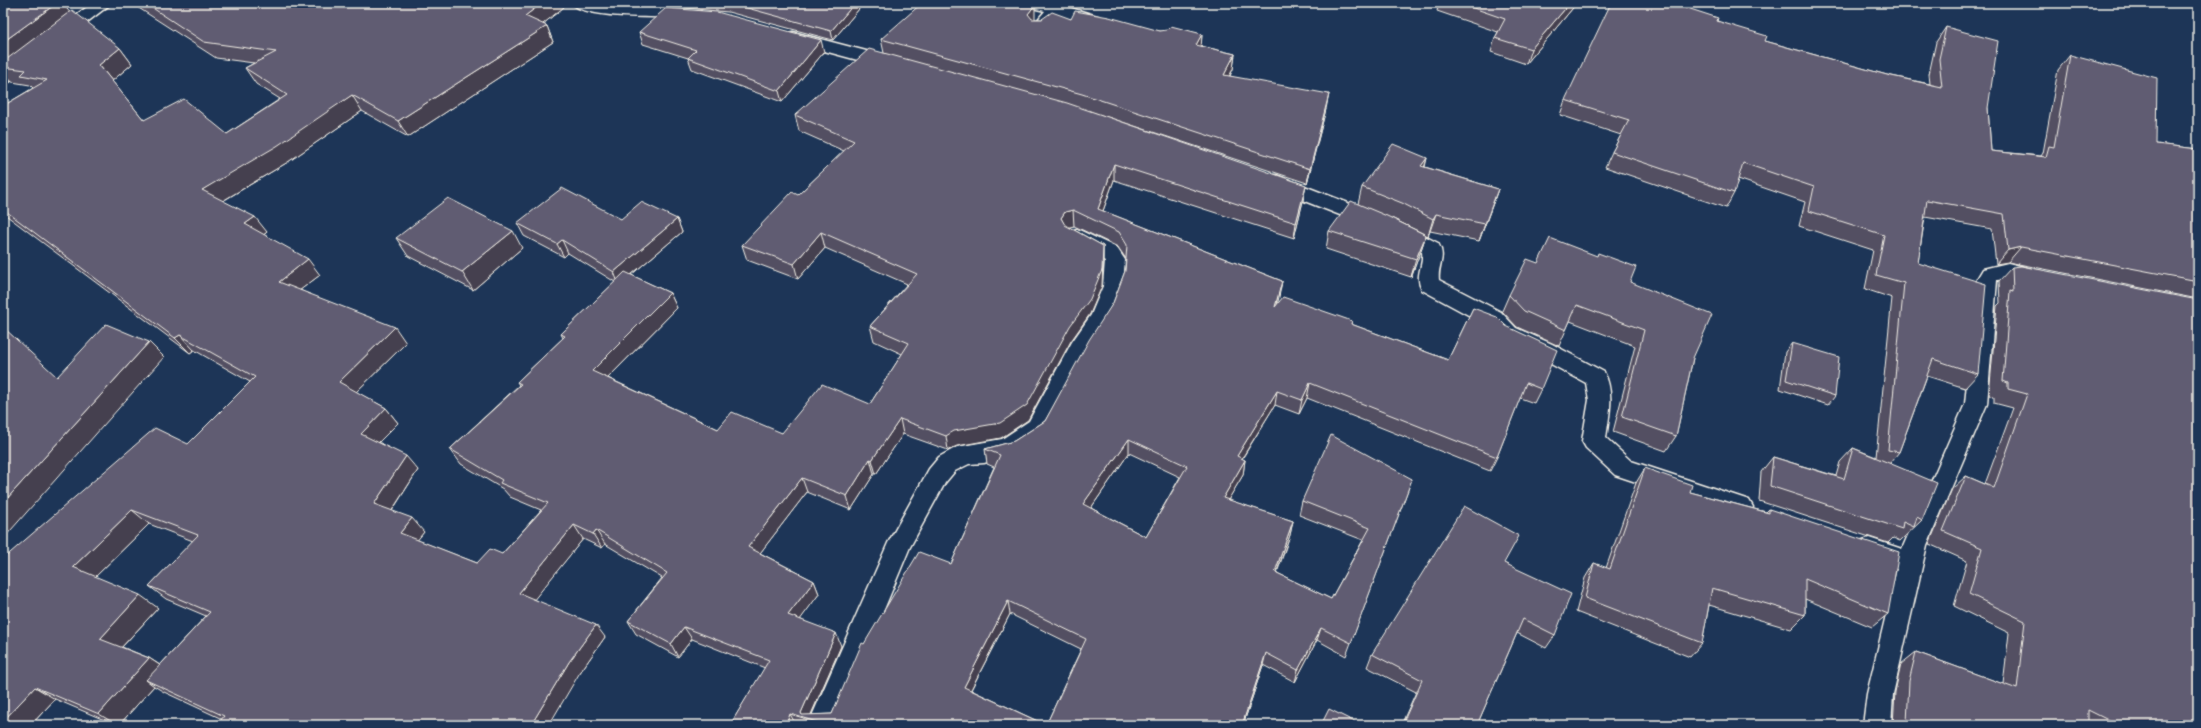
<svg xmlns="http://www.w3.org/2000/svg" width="2201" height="728" viewBox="0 0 2201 728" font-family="'Gochi Hand',sans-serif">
<rect width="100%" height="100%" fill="#1d3557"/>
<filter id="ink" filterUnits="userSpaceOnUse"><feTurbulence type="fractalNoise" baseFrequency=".025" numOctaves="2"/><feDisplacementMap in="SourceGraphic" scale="8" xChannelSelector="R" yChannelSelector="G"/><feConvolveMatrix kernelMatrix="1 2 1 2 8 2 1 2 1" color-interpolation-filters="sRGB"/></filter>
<g filter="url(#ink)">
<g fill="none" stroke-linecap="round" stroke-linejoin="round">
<defs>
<path id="street" d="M93,3H112L65,39L59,40L53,39L50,35L53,31Z
M572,3L692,7L698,8L701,12L698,16L692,17C670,17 583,20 572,3Z
M1026,3H1070L1068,7L1107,19L1110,23L1107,27L1101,28L1060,16C1052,25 1046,36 1033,33L1030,29L1045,11L1028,7Z
M793,32L897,59L900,63L897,67L891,69L787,41L784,37L787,33Z
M30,51L36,53L39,57L36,61L9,82L3,84V69L24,53Z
M1276,175L1397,222L1438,243C1447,258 1437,265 1439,280L1501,312L1516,328L1552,344L1604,372C1615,393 1609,415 1606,438L1631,461L1749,500L1753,507L1749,514L1741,517L1615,475L1586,448L1582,441L1589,400L1586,383L1536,356L1500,340L1485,324L1422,290C1414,276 1424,266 1422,252L1383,232L1269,187L1266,182L1269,177Z
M1077,229L1117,248L1125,260L1123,286L1111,318L1088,354L1045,435L1015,454L984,463L969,464L955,471L945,483L910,547L836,725H808L888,543L929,469L939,457L957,447L1002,439L1029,421L1072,342L1091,315L1103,286L1105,261L1070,241L1067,236L1070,231Z
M2008,263L2044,272L2047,277L2044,282C2029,287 2013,278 1997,280L1987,404L1927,545L1893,694L1891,725H1863L1867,694L1897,569L1860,557L1857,549L1860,541L1869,538L1902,549L1965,404L1977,279L1983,269Z"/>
</defs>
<use href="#street" stroke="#f4f1e8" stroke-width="3"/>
<use href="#street" fill="#1d3557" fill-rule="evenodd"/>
</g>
<path fill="#534f62" stroke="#f4f1e8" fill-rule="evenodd" d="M3,3L69,12L120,48L132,64L112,81L144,120L227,134L280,99L256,84L245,68L254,63L216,58L131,3H562L564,7L543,24L547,26L553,42L408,137L362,111L288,162L223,201L267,232L264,235L320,275L300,290L406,343L356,392L386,408L398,423L379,442L418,470L392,511L424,532L417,540L477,563L502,554L541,510L510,497L503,489L461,464L450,449L519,385L517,382L563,338L561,334L615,282L568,253L564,257L524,236L517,223L621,219H677L682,232L631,275L670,293L677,308L608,378L718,429L782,433L870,404L902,354L874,341L870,326L907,284L825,248L798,279L747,260L742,245L798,195L844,151L799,131L795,115L884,53L881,39L1035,19H1071L1160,31L1202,34L1201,46L1235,54L1233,69L1230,76L1326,109L1307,183L1080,108L1303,201L1294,238L1114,180L1103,211L1282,281L1277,304L1352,321L1351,324L1448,360L1473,308L1541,389L1534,403L1520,398L1497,457L1490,471L1307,398L1299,414L1275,405L1242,459L1245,460L1243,475L1228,500L1293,521L1290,535L1277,573L1331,599L1363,540L1299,515L1302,501L1412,479L1346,656L1317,640L1295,682L1263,665L1243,725H730L765,668L692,639L678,657L636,634L628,621L662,578L605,544L602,548L583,539L534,599L605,637L579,674L222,719L164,692L154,686L119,725H116L55,699L31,725L3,559L188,444L250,382L194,350L190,353L3,213V106L33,88L30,85L12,82L3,72ZM1074,226L1118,247L1126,259L1125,271L1113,303L1045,421L1014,441L985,449L987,464L994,467L951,564L864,644L832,714L811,715L841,646L800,619L819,594L814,581L760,553L807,492L851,510L874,474H876L903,434L948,450L957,446L1001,438L1028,420L1071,341L1090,314L1102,286L1103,262V246L1069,227ZM1129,453L1180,477L1146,537L1091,508ZM149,524L193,541L149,586L166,599L206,616L160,665L149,658L122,647L158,608L95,577ZM1010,614L1081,649L1046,725L971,690Z
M645,3H864L833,40L728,12L654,5Z
M1439,3H1577L1526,64L1491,52L1495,38L1498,32L1437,11Z
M1717,21L1765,41L1887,75L1930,84L1929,74L1936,42L1946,27L1988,108L1991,151L2041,156L2043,153L2058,70L2070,55L2156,144L2198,149V299L2008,262L1996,264L1992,229L1925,217L1918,263L1978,374L1965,388L1927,376L1899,452L1890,463L1922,520L1900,541L1893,538L1888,543L1759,501L1761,472L1773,457L1836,476L1840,462L1853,448L1876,457L1892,298L1865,289L1873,250L1799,226L1805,202L1738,179L1734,193L1726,208L1605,167L1612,152L1621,135L1560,115L1565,100Z
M639,32L824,52L782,102L692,69L688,58L643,44Z
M1427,158L1425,167L1498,189L1479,241L1430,231L1428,236L1391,218L1426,235L1420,253L1411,277L1326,249L1329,231L1358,204L1362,187Z
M396,238L522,248L473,290L408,256Z
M1538,263L1630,282L1693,358L1676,436L1666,451L1613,432L1635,346L1570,321L1559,346L1517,327L1502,311L1509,295Z
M2012,267L2198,725H1893L1895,692L1901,664L1916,652L2003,684L2009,633L1954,606L1967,561L1929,544L1952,489L1966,476L1985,484L2013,408L1994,403V397L1989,395L1997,306L2000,303L1999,281Z
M1792,343L1835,396L1828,405L1780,389L1785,352Z
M1645,468L1690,492L1766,512L1769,509L1888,614L1872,627L1805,599V615L1791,629L1709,605L1702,643L1690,657L1576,612L1585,578L1594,563L1606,568L1636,483Z
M1504,563L1555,635L1546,648L1517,633L1477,725H1401L1416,692L1367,667L1372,654Z"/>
<path fill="#444050" stroke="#f4f1e8" d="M57,3H62L73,16L3,67V42Z
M542,3H562L564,7L533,32L525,16Z
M855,3H864L833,40L831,31Z
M1570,3H1577L1526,64L1531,49Z
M1035,5V20L1028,29V14Z
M547,26L553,42L408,137L398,121Z
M1202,34L1201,49L1196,45Z
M821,40L824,52L782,102L779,91Z
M120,48L132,64L112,81L99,65Z
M1235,54L1233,69L1222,90L1224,75Z
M1329,94L1326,109L1307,183L1310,169Z
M352,95L362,111L288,162L214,206L202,190Z
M1427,158L1422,175L1421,166Z
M1114,164V180L1099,222L1098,209Z
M1306,185L1303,201L1294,238L1296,223Z
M1498,189L1492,206L1479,241L1485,224Z
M1073,210L1074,226L1066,228L1061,218L1065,212Z
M1436,214L1430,231L1428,236L1433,219Z
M255,217L267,232L257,240L245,224Z
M677,219L682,232L619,285L614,272Z
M513,231L522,248L473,290L462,272Z
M821,232L825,248L798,279L794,264Z
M1426,235L1420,253L1411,277L1416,259Z
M562,240L568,253L564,257L557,244Z
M1103,246V262L1102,286L1090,314L1071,341L1028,420L1001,438L957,446L948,450L946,436Z
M2021,247L2008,262L1996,264L2008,250Z
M308,259L320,275L291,297L279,282Z
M1282,281L1279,297L1273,322L1275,307Z
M670,293L677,308L600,386L592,371Z
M395,327L406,343L351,397L339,382Z
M180,335L194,350L190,353L175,338Z
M149,342L164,357L3,539V503Z
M1310,383L1307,398L1299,414L1302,400Z
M1277,391L1275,405L1234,471L1237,456Z
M386,408L398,423L373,448L361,434Z
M900,419L903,434L876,474L872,460Z
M1129,439V453L1084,518L1083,504Z
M406,456L418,470L387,518L374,504Z
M870,459L874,474L851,510L847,496Z
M1245,460L1243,475L1221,512L1223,498Z
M802,478L807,492L754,561L748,547Z
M132,510L149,524L91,581L73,567Z
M412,518L424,532L412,547L400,533Z
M1293,521L1290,535L1272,585L1275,572Z
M574,525L583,539L529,606L519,593Z
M596,530L605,544L602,548L593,534Z
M814,581L819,594L794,628L788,615Z
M140,595L158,608L118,651L100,639Z
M1008,601L1010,614L966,699L964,687Z
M596,625L605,637L579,674L549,725H531L569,662Z
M684,627L692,639L678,657L671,644Z
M1321,628L1317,640L1295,682L1298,670Z
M836,633L841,646L809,719L803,718L801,713Z
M1266,653L1263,665L1243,725H1242Z
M149,658L167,670L146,680L154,686L119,725H117L99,714Z
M35,687L55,699L31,725H3V721Z
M790,714L796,725H786Z"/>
<path fill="#615c72" stroke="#f4f1e8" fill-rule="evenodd" d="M3,3H57L3,42Z
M145,3H542L525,16L547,26L398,121L352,95L277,146L202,190L255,217L245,224L308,259L279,282L395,327L339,382L386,408L361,434L406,456L374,504L412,518L400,533L477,563L490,549L502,554L548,503L500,483L502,480L450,449L521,384L517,382L565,336L561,334L625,272L670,293L592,371L718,429L732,412L782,433L822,384L870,404L909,343L870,326L917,274L821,232L794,264L742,245L792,192L798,195L854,141L795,115L869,49L1067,103L1306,185L1296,223L1114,164L1098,209L1282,281L1275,307L1283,297L1352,321L1351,324L1448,360L1473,308L1497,317L1506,326L1557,350L1541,389L1526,383L1497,457L1310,383L1302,400L1277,391L1237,456L1245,460L1223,498L1293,521L1275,572L1331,599L1370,528L1302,501L1331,435L1412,479L1351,643L1321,628L1298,670L1266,653L1242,725H827L790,714L786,725H730L769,660L684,627L671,644L628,621L667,573L596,530L593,534L574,525L519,593L596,625L569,662L531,725H217L224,716L146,680L210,612L149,586L198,535L132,510L73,567L140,595L100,639L149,658L99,714L35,687L3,721V559L155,428L188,444L255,377L180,335L175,338L3,209V106L47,80L21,75L26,70L3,67V62L72,10L120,48L99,65L144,120L184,99L227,134L287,95L245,68L276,52L204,42ZM1073,210L1119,232L1127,245L1125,271L1113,303L1089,340L1045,421L1014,441L985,449L1000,455L951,564L919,552L864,644L862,643L832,714L802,715L801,713L836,633L788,615L814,581L748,547L802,478L847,496L870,459L872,460L900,419L946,436L954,431L1000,423L1027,405L1070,326L1090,299L1102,270L1103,246L1065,225L1061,218L1065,212ZM1129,439L1187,466L1146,537L1083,504ZM1008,601L1086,639L1046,725L964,687Z
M729,3H855L831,31Z
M922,3H1028L1035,5L1028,14L1032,19H1042L1052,12L1071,19L1075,11L1109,17L1160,31L1167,30L1171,26L1202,34L1196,45L1235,54L1224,75L1329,94L1310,169L1082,94L881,39Z
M1459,3H1570L1531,49L1495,38L1505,19Z
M1611,3H1672L1718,18L1717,21L1767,36L1765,41L1887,75L1942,87L1939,59L1946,27L1998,41L1988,108L1991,151L2046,157L2049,146L2054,147L2070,55L2157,78L2156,144L2198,149V281L2021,247L2008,250L2004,214L1927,200L1918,263L1986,284L1978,374L1933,359L1899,452L1888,450L1904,283L1876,275L1884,235L1809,211L1814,187L1743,163L1734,193L1612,152L1629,120L1565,100Z
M666,8L717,12L821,40L779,91L688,58L696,50L639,32Z
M1393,144L1427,158L1421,166L1498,189L1485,224L1436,214L1433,219L1402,203L1362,187Z
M562,188L621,219L641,202L677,219L614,272L562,240L557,244L517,223Z
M448,198L513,231L462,272L396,238Z
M1351,201L1387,216L1426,235L1416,259L1329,231Z
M1550,238L1597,256L1598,253L1636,267L1630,282L1712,315L1693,358L1676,436L1622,417L1644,330L1577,305L1566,330L1524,311L1509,295L1527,259L1538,263Z
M2021,266L2198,300V725H2118L2088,710V725H1913L1907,723L1909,681L1916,652L2017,689L2025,621L1969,594L1982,548L1943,531L1966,476L1994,488L2027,394L2008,389V383L2003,381L2010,291L2013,292L2012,267Z
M106,324L149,342L3,503V327L57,377Z
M1792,343L1839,357L1835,396L1786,380Z
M1853,448L1937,483L1922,520L1917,517L1914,527L1903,522L1902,529L1770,486L1773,457L1844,479Z
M1645,468L1692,485L1690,492L1769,513V509L1899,552L1888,614L1805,579V615L1712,588L1702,643L1585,598L1594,563L1610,569Z
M1464,506L1519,536L1504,563L1571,594L1555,635L1523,619L1477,725H1402L1422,680L1372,654Z
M1329,709L1361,725H1321Z"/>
</g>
<rect width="2201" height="728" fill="none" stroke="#1d3557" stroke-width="16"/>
<rect x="8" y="8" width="2185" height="712" fill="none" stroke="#f4f1e8" stroke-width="1.5" filter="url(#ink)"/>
</svg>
